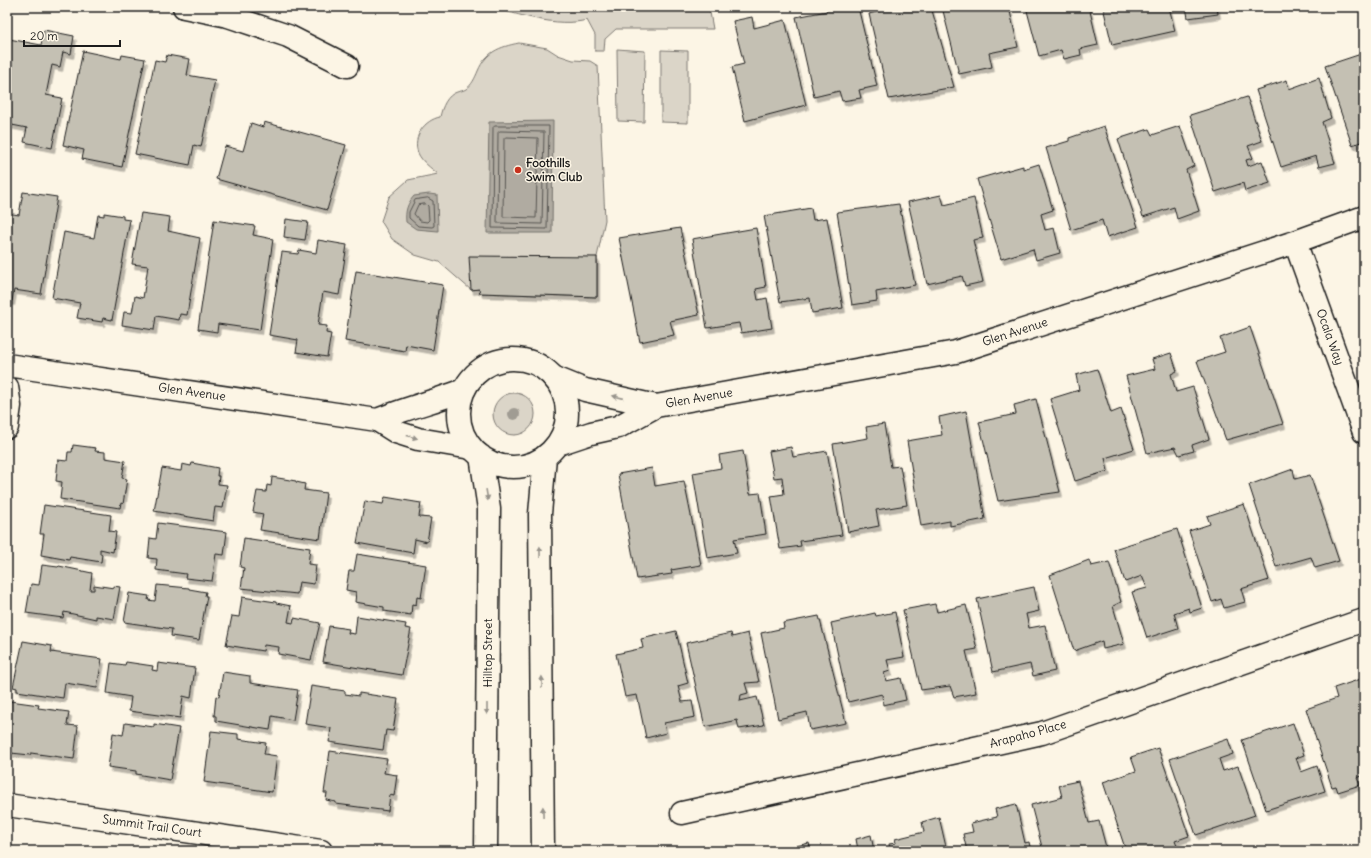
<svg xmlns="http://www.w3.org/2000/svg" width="1371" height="858" viewBox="0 0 1371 858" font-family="Delius,sans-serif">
<defs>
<filter id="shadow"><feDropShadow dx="2.5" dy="4.5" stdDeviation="0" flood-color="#0004"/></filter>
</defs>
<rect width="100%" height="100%" fill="#fcf5e5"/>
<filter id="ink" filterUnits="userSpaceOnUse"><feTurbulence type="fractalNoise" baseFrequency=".025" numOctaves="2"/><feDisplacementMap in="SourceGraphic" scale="8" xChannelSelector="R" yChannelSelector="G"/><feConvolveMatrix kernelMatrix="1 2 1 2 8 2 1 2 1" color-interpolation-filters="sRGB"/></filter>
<g filter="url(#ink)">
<path fill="#dbd5c8" stroke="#7c7872" d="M489,7H709L713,29H616L605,39L604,51H595V35L587,20C556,28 519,14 489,7Z
M519,43L547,48L558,55L573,60L590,61L598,66L605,220L597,257V297L480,293L479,289L471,290L439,262L415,255L392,239L381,221L389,197L408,180L438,174C431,168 422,162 418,153C412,136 425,120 440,117C442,107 447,95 457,92C460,91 463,91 466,89C472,85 475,78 478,71C486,52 499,47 519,43Z
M617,49L645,51L644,122L618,121Z
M661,50L688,51V123L661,122Z
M493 414a21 21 0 1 1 42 0a21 21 0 1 1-42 0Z"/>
<path fill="#b0aba1" stroke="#75726c" d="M553,121L552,233H487L489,122Z
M429,194L437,195L438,231L416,229L406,222C405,211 407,204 414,196Z"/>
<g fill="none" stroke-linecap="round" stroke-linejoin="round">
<path stroke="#575551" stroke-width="1" d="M495,126H549L547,229L492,228L493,128Z
M500,131L544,132L542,224L497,223L498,133Z
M506,137L538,138L536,218L503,217L504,139Z
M428,198L433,201L434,226L432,227L418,226L409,218V212L415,200Z
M426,204L428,206L429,220L427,222L420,221L414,214L418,205Z"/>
</g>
<path fill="#c4c0b3" stroke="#1c1c1c" filter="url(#shadow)" d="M826,7H858L877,86L859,90L861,98L842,101L839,91L814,97L796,17L827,11Z
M894,7H931L954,87L889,99L869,14Z
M942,7H1009L1018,47L989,53L992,67L959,74Z
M1026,7H1089L1098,45L1080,49L1081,55L1064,59L1061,50L1039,56Z
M1103,7H1169L1175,31L1112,45Z
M1186,7H1217L1218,14L1188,18Z
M752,17L754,28L785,20L806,105L745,121L732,67L744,64L733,21Z
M44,30L74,36L71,54L63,52L60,67L52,65L46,95L62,98L52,148L24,142L27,128L7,124V49L9,39L41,45Z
M83,51L121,59L122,55L145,59L122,167L82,159L84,150L63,145Z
M1364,53V141L1352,145L1325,66Z
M167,55L190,59L187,75L215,80L201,147L194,145L190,165L135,154L155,60L165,62Z
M1319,78L1331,118L1322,122L1335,163L1319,167L1316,156L1281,167L1256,90L1287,80L1289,89Z
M1247,97L1262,141L1248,146L1253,158L1246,160L1248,166L1262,161L1270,183L1245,191L1243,183L1215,192L1190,115Z
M264,122L346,145L327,210L216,179L225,146L243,151L251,123L263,127Z
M1104,126L1138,227L1107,237L1102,220L1071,230L1046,148L1069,141V138Z
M1180,126L1194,166L1186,170L1199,211L1177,219L1174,207L1143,217L1118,139L1149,129L1152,135Z
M1039,164L1053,210L1041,214L1045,230L1054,228L1060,253L1036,260L1033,249L1001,259L977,179L1023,166V169Z
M23,192L57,197L41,294L14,290L12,301L7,300V213L19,215Z
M941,195L944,205L974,198L983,238L973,240L983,282L965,286L962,276L927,284L908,202Z
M899,204L915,285L876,292L877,301L852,305L837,212Z
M811,208L813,220L827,218L843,308L812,313L810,298L780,302L764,216Z
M104,213L123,216V219L130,220L112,320L103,318L102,322L77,318L80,303L52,298L64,232L94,238L98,215L104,216Z
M141,213L170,217L168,231L200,238L187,315L180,314L179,320L156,316L154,330L122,325L124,312L132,313L135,296L143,298L148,266L132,264Z
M286,219L308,222L305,240L284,237Z
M214,220L255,226L253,235L273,239L260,330L218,324L217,332L198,329Z
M680,228L699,315L670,321L674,335L640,342L619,238Z
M756,228L766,287L756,289L758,300L767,298L772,328L741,333L739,323L707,328L692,239Z
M318,240L347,245L339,295L323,292L318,325L327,326L326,333L331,334L327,357L296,352L298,340L269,335L282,252L298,254L299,250L316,253Z
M469,256L597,257V297L480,293L479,289L471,290Z
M356,271L443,285L433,350L406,345L405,351L345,341Z
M1250,327L1283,424L1226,440L1197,361L1225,352L1220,338Z
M1171,353L1177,371L1171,374L1176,392L1193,387L1209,439L1192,445L1194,451L1179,455L1175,447L1147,453L1126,376L1155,369L1152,359Z
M1097,369L1111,413L1121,409L1134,449L1105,458L1108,471L1075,481L1050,399L1079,390L1076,375Z
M1036,399L1060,492L998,501L979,422L1016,414L1014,405Z
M966,411L985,519L950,526V521L921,526L907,441L942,435L939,417Z
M884,424L891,467L900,466L907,505L876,510L879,526L848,532L833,444L868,438L866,427Z
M73,445L96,448L95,451L105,452V458L125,461L122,478L127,479L123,504L121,503L120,508L60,499L62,482L56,481L58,460L67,461L68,452H72Z
M791,447L793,457L827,451L842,535L800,541L801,546L780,549L771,496L784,494L782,477L774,478L769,451Z
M743,451L750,494L760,493L766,534L734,539L737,553L707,558L693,473L721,468L719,455Z
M192,463L218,468L217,476H219L218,484L227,485L223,508L215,507L213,521L154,511L162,468L181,471L182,464L191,466Z
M652,468L655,486L684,481L701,565L671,570L672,574L637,579L618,474Z
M1293,469L1295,479L1310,475L1339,561L1315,568L1311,557L1276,567L1249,485Z
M272,477L296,481V482L305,484L304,490L326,493L320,539L260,530L263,514L253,512L257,491L266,492L267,485L271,486Z
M385,497L421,503L419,517L431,518L427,542L415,539L413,553L357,543L365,501L383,504Z
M1244,504L1269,580L1241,589L1245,602L1224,608L1221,599L1212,602L1189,531L1210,524L1207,516Z
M44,505L111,515L109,531L116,532L113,552L100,549V554H102L101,562L70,557L69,560L41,555L44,534H40Z
M158,523L227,532L224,555L216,554L212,581L185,578L186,574L156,570L157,559L148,558L150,538L156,539Z
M1177,529L1202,608L1190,612L1189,608L1174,613L1178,628L1147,638L1132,592L1147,588L1142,576L1125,582L1114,549Z
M244,538L310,548L308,564L316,565L314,584L299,582L297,594L241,588L244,568L240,567Z
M357,554L426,565L421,598L417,597L416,605L412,604L411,615L384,611V607L355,602L356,592L346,590L349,571H354Z
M1089,560L1091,566L1109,562L1121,602L1113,606L1124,644L1103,649L1102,641L1074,651L1050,575Z
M42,565L58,567L59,566L92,573L90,590H94V585L114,588V586L120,587L114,619L96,616V619L64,612L63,618L26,613L31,584L39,585Z
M157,585L189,588V589L206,592L205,596H207L199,640L171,636L172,629L124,622L129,593L149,596L148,600L155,601Z
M1034,587L1039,611L1026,614L1029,628L1045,625L1055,671L1033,676L1030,664L993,672L977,599Z
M242,597L276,602V603L291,606L288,622L293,623L294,618L320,623L311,660L278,654L279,647L264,645L263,651L226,645L232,616L239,617Z
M935,604L937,612L966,605L977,649L966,651L976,693L954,697L950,686L921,690L903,610Z
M895,612L904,657L887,660L890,671L884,673L886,681L901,678L906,700L883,705L882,694L848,702L831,623L875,613L876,616Z
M357,616L406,624L405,628L411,629L402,675L323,662L329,626L349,629L348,633L355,634Z
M819,616L846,723L810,730L807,712L778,719L761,633L784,628L783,623Z
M676,631L688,683L678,686L682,702L692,701L695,717L664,723L666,733L646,738L637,695L625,697L616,654L643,648L641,639Z
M731,633L732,637L748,633L759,682L745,683L748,693L741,695L740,701L757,697L764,725L739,729L737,720L705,727L686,643Z
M23,641L52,646L51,652L102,659L97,688L65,683L63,698L17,691V688L13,687Z
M126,662L153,666L152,670L157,671L158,663L195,668L191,698L183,696L180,718L129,711L131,697L107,693L111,663L125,665Z
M223,672L250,676V683L298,690L293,720L272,716L270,730L216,721V716H214L216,696L219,697Z
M1364,678V775L1357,778L1360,785L1338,792L1336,786L1332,787L1306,709L1337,698L1334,688Z
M311,686L345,691V694L359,696V693L398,699L393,731L386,730L383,750L329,742L331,728L305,724Z
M10,701L39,705L38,708L69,712L67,725L78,726L74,759L31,753L30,755L11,753V750H7V716Z
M125,723L154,727V724L179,728L170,780L136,774V771L108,767L113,733L123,735Z
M1293,723L1304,755L1296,758L1301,772L1317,766L1325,791L1266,810L1242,740Z
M211,731L238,734V739L266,743L264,754L277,756L272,792L204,782Z
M1228,739L1233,754L1219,759L1223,771L1238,766L1255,815L1196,835L1170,759Z
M1158,748L1189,836L1175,841L1179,851H1126L1103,782L1136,771L1131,757Z
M330,751L387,759L384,773L397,775L394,796L390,795L388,811L336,804V802L326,800L327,793H324Z
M1078,781L1089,823L1099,821L1107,851H1043L1031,805L1062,797L1059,785Z
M1016,804L1025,843L1029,842L1031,851H967L963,834L973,832L971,823L997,817L995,809Z
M939,817L947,851H890L889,844L896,843L895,839L924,832L922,822Z
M871,835L874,851H855L858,850L856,839Z
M809,843L811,851H785L784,849Z"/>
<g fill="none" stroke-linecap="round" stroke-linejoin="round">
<defs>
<path id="minor" d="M184,7L228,16L288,36L347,66
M1295,242L1364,432
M7,365L377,420L396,432L418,439L471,448
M553,377L585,390L656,406
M7,387L10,406L7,427
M377,420C406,408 436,401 464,390
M558,444L591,433L618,427L656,406L956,352L1295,242L1364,217
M7,805L321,851
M682,813L1042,733L1364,620"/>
<path id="tertiary" d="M459 413a54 54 0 1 1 108 0a54 54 0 1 1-108 0Z
M481,456L489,509L486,851
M543,851L540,514L545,457"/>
</defs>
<use href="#minor" stroke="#1c1c1c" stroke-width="25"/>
<use href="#tertiary" stroke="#1c1c1c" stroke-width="25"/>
<use href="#minor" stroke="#fcf5e5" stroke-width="22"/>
<use href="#tertiary" stroke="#fcf5e5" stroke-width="22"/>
</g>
<circle fill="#a09c93" cx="514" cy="414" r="6"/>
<defs><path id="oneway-solid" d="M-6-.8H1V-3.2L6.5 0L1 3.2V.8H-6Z"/></defs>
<g fill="#97938b">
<use href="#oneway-solid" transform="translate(618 397) rotate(-167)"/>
<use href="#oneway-solid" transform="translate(412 437) rotate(16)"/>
<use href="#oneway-solid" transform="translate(487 495) rotate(81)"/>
<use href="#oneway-solid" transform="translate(540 552) rotate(-91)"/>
<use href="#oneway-solid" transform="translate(542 682) rotate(-91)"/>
<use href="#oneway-solid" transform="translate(487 709) rotate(90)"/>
<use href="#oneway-solid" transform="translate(543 812) rotate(-91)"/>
</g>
</g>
<circle fill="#c8321e" stroke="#fcf5e5" stroke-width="1.5" cx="518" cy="170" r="4"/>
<g text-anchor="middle" stroke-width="3" stroke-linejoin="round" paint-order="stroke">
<g font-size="12" font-weight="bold" fill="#1c1c1c" stroke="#fcf5e5" text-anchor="start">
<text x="526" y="167">Foothills<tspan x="526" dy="14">Swim Club</tspan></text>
</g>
<g font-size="12" fill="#1c1c1c" stroke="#fcf5e5">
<text transform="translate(1015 332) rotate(-18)" y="4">Glen Avenue</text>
<text transform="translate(1330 337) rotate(70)" y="4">Ocala Way</text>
<text transform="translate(192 392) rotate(8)" y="4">Glen Avenue</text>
<text transform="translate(699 398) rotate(-10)" y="4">Glen Avenue</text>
<text transform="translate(488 653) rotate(-90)" y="4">Hilltop Street</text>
<text transform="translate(1028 734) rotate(-15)" y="4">Arapaho Place</text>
<text transform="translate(152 826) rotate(8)" y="4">Summit Trail Court</text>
</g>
</g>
<rect width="1371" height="858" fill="none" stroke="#fcf5e5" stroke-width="24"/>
<rect x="12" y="12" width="1347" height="834" fill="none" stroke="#1c1c1c" stroke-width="1.5" filter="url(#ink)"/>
<path d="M24 40v6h96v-6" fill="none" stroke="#1c1c1c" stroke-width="2"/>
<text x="30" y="40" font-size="12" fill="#1c1c1c" stroke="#fcf5e5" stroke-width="3" paint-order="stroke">20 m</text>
</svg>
